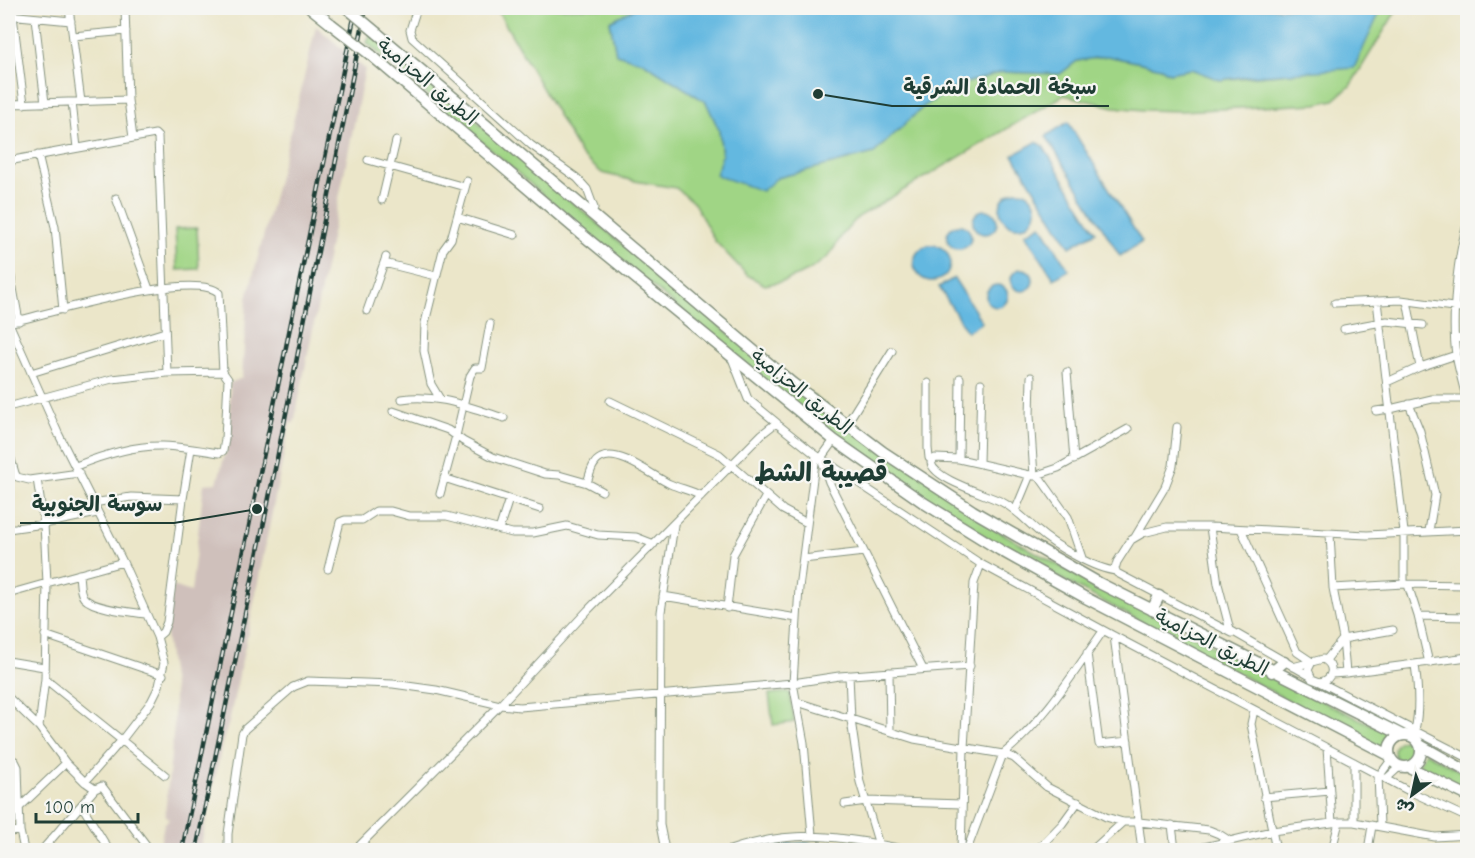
<svg xmlns="http://www.w3.org/2000/svg" width="1475" height="858" viewBox="0 0 1475 858" font-family="'Comic Neue','Playpen Sans Arabic',sans-serif">
<rect width="100%" height="100%" fill="#f6f6f2"/>
<filter id="ink" filterUnits="userSpaceOnUse"><feTurbulence type="fractalNoise" baseFrequency=".0167" numOctaves="2"/><feDisplacementMap in="SourceGraphic" scale="12" xChannelSelector="R" yChannelSelector="G"/><feConvolveMatrix kernelMatrix="1 2 1 2 8 2 1 2 1" color-interpolation-filters="sRGB"/></filter>
<filter id="wash" filterUnits="userSpaceOnUse"><feTurbulence type="fractalNoise" baseFrequency=".008" numOctaves="4" result="noise"/><feDisplacementMap in="SourceGraphic" scale="24" xChannelSelector="R" yChannelSelector="G"/><feGaussianBlur stdDeviation="1.35" result="paint"/><feColorMatrix in="noise" values="0 0 0 0 0 0 0 0 0 0 0 0 0 0 0 0 0 1.4 0 .05"/><feComposite in="paint" operator="in"/></filter>
<g filter="url(#wash)">
<rect width="100%" height="100%" fill="#ebe6c9"/>
<path fill="#cfc0bb" d="M316,26L365,69L294,423H290L248,632L229,722L222,744L200,850H159L164,824L169,819L165,814L174,726V693L166,635L173,586L191,592L204,484L217,483L226,451L230,416V383L242,378L247,299L299,99Z"/>
<path fill="#a0d585" stroke="#60895c" stroke-width="1.5" d="M496,8H636L610,22L616,54L643,62L706,102L719,130L722,155L777,178L874,153L924,106L959,85L1002,72L1060,74L1077,61L1107,56L1137,62L1161,68L1169,73L1191,69L1220,80L1300,72L1378,16L1379,8H1398L1350,86L1334,100L1316,104L1180,111L1143,110L1114,107L1064,95L858,217L842,235L829,256L808,271L784,281L765,285L747,275L715,241L694,203L676,188L635,181L602,173L581,155Z
M371,33L740,343L1002,533L1054,563L1287,685L1392,734L1384,750L1282,697L996,544L920,496L822,427L571,219L367,43Z
M197,228L199,269L177,270L175,229Z
M790,692L794,722L773,725L769,694Z
M1394 751a11 11 0 1 1 22 0a11 11 0 1 1-22 0Z
M1425,752L1467,775V790L1417,767Z"/>
<path fill="#63b8e0" stroke="#417a8a" stroke-width="1.5" d="M636,8H1379L1378,16L1354,68L1249,76L1220,80L1191,69L1169,73L1161,68L1137,62L1107,56L1077,61L1060,74L1002,72L959,85L924,106L874,153L777,178L762,191L716,175L722,155L719,130L706,102L643,62L616,54L610,21Z
M1068,122L1142,242L1120,256L1046,136Z
M1036,142L1043,146L1096,232L1070,247L1013,155Z
M1000 209a18 18 0 1 1 36 0a18 18 0 1 1-36 0Z
M973 222a12 12 0 1 1 24 0a12 12 0 1 1-24 0Z
M1041,225L1069,270L1054,279L1025,234Z
M947 237a12 12 0 1 1 24 0a12 12 0 1 1-24 0Z
M914 263a18 18 0 1 1 36 0a18 18 0 1 1-36 0Z
M1011 280a11 11 0 1 1 22 0a11 11 0 1 1-22 0Z
M954,278L982,322L967,332L939,287Z
M986 296a11 11 0 1 1 22 0a11 11 0 1 1-22 0Z
M807,843L861,850H759L788,844Z"/>
</g>
<g filter="url(#ink)">
<g fill="none" stroke-linecap="round" stroke-linejoin="round">
<defs>
<path id="minor" d="M69,8L81,102
M125,8L128,100L133,138
M417,8L410,30L412,38L531,145L577,178L587,189L594,208L592,213
M8,15L71,21
M13,16L24,104
M35,18L45,103
M73,36L126,31
M72,102L77,148
M8,104L128,100
M38,155L55,227L63,310
M368,160L465,187
M8,161L155,134L158,137L167,373
M116,198L149,289
M382,200L396,141
M457,217L515,235
M1468,221C1457,257 1451,318 1456,355C1459,372 1464,388 1468,405
M8,261L19,321
M384,263L436,276
M1377,301L1404,532V584
M1407,301L1420,367
M1335,303L1401,300L1468,309
M367,311L386,257
M8,323C44,315 194,269 219,293L223,372L228,379L225,439L223,451L219,453C201,450 182,447 163,446C133,445 103,455 76,466
M9,323L58,433L123,562L157,637L164,663L159,686L151,702L121,741L85,782L95,789L42,850
M1344,329L1387,321L1423,325
M1455,338L1468,339
M731,356L748,399L777,423
M1067,372L1074,460
M31,373L165,332
M1031,377L1030,416L1034,476
M1387,382L1420,367L1456,355
M928,383V448L929,458L932,460
M402,399C437,393 471,408 504,418
M440,399L431,384L424,351L425,323L443,250L451,239L467,181
M610,401L719,454L783,510L807,523
M1409,404L1420,431L1435,495L1429,531
M8,407L112,379L167,373L223,372
M393,411L448,430L463,441L493,457L545,474L559,475L587,483L602,491
M1376,411L1390,409L1432,399H1466
M846,425L892,351
M834,440L821,458L829,482L923,669
M8,449L15,473
M959,459L960,378
M979,463L981,383
M8,474L15,473L17,477L29,480L79,473
M1038,475L1068,517L1082,558
M444,478L540,509
M587,483C590,474 592,462 601,458C619,448 654,477 670,484C681,489 691,490 701,496
M440,494L456,436L470,376L475,368H482L490,324
M93,503L131,497L183,499L191,449
M1015,511L1030,475
M1210,527L1218,584L1230,630L1310,676
M8,529L44,524L97,513
M1241,529L1297,652L1312,662
M499,530L509,499
M1330,534L1333,588L1343,639L1346,673
M1135,537L1165,487L1173,466L1177,427
M803,559L864,552
M328,569L340,522L345,520H362L376,511H391L409,516H447L512,533H533L567,526L598,535L636,537L654,544
M1116,571C1094,569 1054,545 1038,531C1026,521 1016,509 1002,502C986,494 935,480 931,463L935,458L959,459L1034,476L1058,468L1128,429
M79,574C80,581 79,592 84,598C94,609 131,612 146,614
M1408,585L1418,616L1429,663
M1333,588L1404,584L1468,585
M8,594L47,583L44,524L37,479
M663,596L797,618
M727,608L733,555L766,496
M1418,616L1468,617
M1232,633L1117,573L1115,569L1117,562L1131,540L1143,533L1167,527H1210L1367,535L1468,530
M45,635L163,675
M1114,636L1142,850
M157,637L163,632L167,622L183,499
M1087,653L1099,744L1128,741
M1326,660L1343,639L1393,630
M8,661L44,667
M1293,667L1323,659C1335,665 1334,679 1320,682L1312,679L1308,670L1312,662
M889,672L890,731
M1331,674L1346,673L1468,657
M849,675L851,720L860,782L879,845
M45,679L165,775
M1320,682L1468,758
M8,697L39,727
M797,702L914,739L1003,754L1014,758L1047,787L1106,817L1123,822H1139L1209,830L1219,834L1230,841
M1254,710L1251,724L1276,850
M1415,730C1420,709 1418,686 1415,665
M1327,748L1332,823
M8,758L15,761L18,767L20,831L24,850
M1378,774L1380,826
M1380,775L1391,760
M1386,779L1397,769L1404,767
M85,782L66,763L39,727L45,679L47,583L123,562
M95,789L102,786L150,850
M1264,797L1330,791
M845,804L866,801L962,804
M21,806L66,763
M82,806L109,850
M1354,822V762
M1172,825L1175,850
M8,832L20,831
M812,835L804,743L793,683L799,588L816,455
M228,850V834L242,734L245,729L293,687L308,681L393,684L436,690L500,705L520,707L793,683L839,676L970,666
M355,850L500,705L588,610L762,434L776,423L816,455L981,564L1114,636L1409,791L1468,818
M665,850L660,825V791L661,612L674,525
M730,850C794,828 843,836 907,850
M961,850L964,748L974,583L981,564
M967,850L1003,754C1044,721 1073,674 1103,631
M1037,850L1062,824L1078,802
M1092,850L1123,822
M1192,850L1272,831L1339,822H1354L1435,837L1468,835
M1332,850L1339,822
M1368,850L1372,826"/>
<path id="highway" d="M311,8L331,24
M377,33L792,383L883,452L973,511L1099,583L1402,735
M371,55L573,227L834,440L924,503L1000,550L1086,598L1389,755
M1152,610L1159,596
M1272,672L1284,662
M1389 751a16 16 0 1 1 32 0a16 16 0 1 1-32 0Z
M1420,745L1468,772
M1409,767L1468,796"/>
</defs>
<use href="#minor" stroke="#85927e" stroke-width="9"/>
<use href="#highway" stroke="#85927e" stroke-width="13"/>
<use href="#minor" stroke="#fff" stroke-width="7"/>
<use href="#highway" stroke="#fff" stroke-width="10"/>
<defs>
<path id="rail" d="M182,850L356,8
M196,850L276,464L366,8"/>
</defs>
<use href="#rail" stroke="#1f3d34" stroke-width="4.5"/>
<use href="#rail" stroke="#f6f6f2" stroke-width="2" stroke-dasharray="7" stroke-linecap="butt"/>
<defs>
<path id="highway-bridge" d="M347,8L377,33
M331,24L371,55"/>
</defs>
<use href="#highway-bridge" stroke="#85927e" stroke-width="13" stroke-linecap="butt"/>
<use href="#highway-bridge" stroke="#fff" stroke-width="10"/>
</g>
</g>
<g text-anchor="middle" stroke-width="4.5" stroke-linejoin="round" paint-order="stroke">
<g font-size="20" fill="#1f3d34" stroke="#f6f6f2">
<text transform="translate(428 81) rotate(40)" y="7">الطريق الحزامية</text>
<text transform="translate(802 391) rotate(39)" y="7">الطريق الحزامية</text>
<text transform="translate(1212 642) rotate(27)" y="7">الطريق الحزامية</text>
</g>
<g font-size="26" font-weight="bold" fill="#1f3d34" stroke="#f6f6f2">
<text x="821" y="481">قصيبة الشط</text>
</g>
</g>
<path fill="none" stroke="#1f3d34" stroke-width="2" d="M818 94L892 106H1109M257 509L174 523H20"/>
<g fill="#1f3d34" stroke="#f6f6f2" stroke-width="2">
<circle cx="818" cy="94" r="6"/>
<circle cx="257" cy="509" r="6"/>
</g>
<g font-size="21" text-anchor="middle" font-weight="bold" fill="#1f3d34" stroke="#f6f6f2" stroke-width="4.5" stroke-linejoin="round" paint-order="stroke">
<text x="1000" y="94">سبخة الحمادة الشرقية</text>
<text x="97" y="511">سوسة الجنوبية</text>
</g>
<rect width="1475" height="858" fill="none" stroke="#f6f6f2" stroke-width="30"/>
<g transform="translate(1412 795) rotate(213)" stroke="#f6f6f2" stroke-width="4.5" paint-order="stroke">
<path d="M0-4.5L10 22L0 15L-10 22Z" fill="#1f3d34"/>
<text y="-9" font-size="16" font-weight="bold" text-anchor="middle" fill="#1f3d34">ش</text>
</g>
<path d="M36 813v9h102v-9" fill="none" stroke="#1f3d34" stroke-width="3"/>
<text x="45" y="813" font-size="18" fill="#1f3d34" stroke="#f6f6f2" stroke-width="4.5" paint-order="stroke">100 m</text>
</svg>
